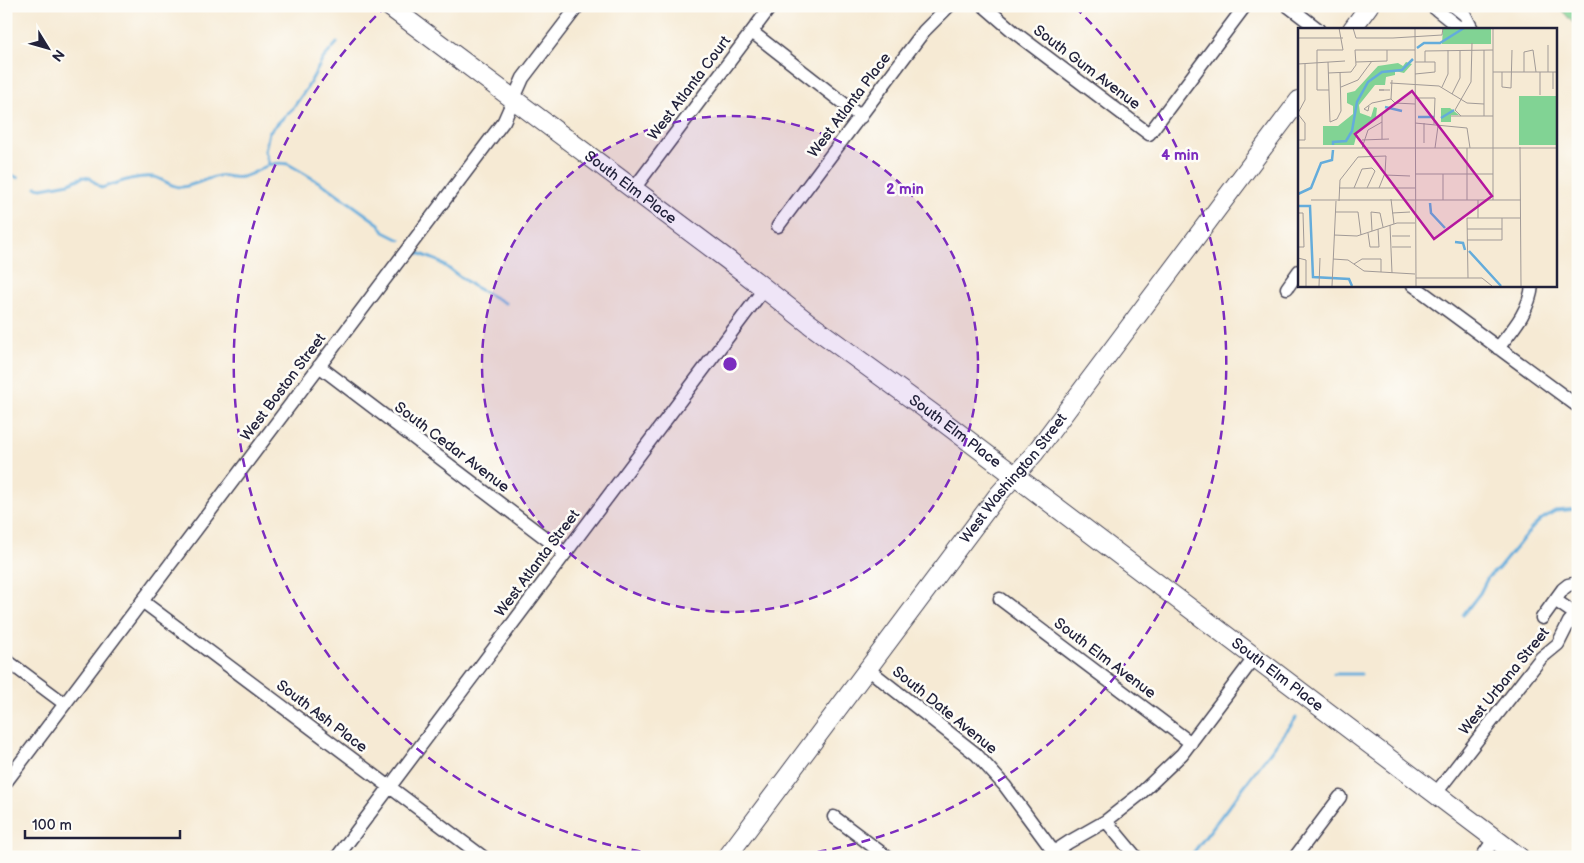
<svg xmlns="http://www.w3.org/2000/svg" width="1584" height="863" viewBox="0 0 1584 863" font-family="'Balsamiq Sans',sans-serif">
<rect width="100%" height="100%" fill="#fdfcf7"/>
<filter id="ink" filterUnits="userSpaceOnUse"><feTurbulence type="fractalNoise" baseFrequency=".02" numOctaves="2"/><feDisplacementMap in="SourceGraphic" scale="10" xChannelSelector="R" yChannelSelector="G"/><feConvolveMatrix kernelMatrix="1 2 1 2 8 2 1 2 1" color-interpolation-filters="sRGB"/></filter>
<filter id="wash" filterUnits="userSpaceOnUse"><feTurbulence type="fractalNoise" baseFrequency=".0096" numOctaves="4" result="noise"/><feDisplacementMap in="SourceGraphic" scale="20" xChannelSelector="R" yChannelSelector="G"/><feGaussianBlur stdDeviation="1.12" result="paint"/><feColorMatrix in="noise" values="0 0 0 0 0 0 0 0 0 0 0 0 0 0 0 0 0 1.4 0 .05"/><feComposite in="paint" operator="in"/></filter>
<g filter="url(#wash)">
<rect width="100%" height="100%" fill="#f6ead4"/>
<path fill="#81d394" stroke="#527a68" d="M1558,6H1578V33L1575,25Z"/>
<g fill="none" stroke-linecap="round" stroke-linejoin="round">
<path stroke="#64acdb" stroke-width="3" d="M269,164L265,151L269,132L293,108L307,88L323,59L337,43
M6,172L18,178
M36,187L42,188L69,183L83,177L90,178L101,188C118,183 136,175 154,177C163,179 172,188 182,187C193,186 206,178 219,176C227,175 234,179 242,177C260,173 266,160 288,164L329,188L379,224L384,232L400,240
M416,252L438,261L473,286L505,303
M1463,615L1480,593L1488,577L1498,569L1532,528L1542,519L1555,511L1578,509
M1334,674H1361
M1190,857L1296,718"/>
</g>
</g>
<g filter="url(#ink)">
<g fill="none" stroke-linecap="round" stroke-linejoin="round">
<defs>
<path id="minor" d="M984,6L1014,32L1149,134L1245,6
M1288,6L1318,29
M1432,6L1457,26L1470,29
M1454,6L1465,15L1472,29
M752,32L861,117
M633,190L771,6
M778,226L924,31L949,6
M1413,285L1576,405
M1287,288L1299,271
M1498,348C1513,329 1530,310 1532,285
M319,366L565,553
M1000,599L1191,743
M1555,600L1578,616
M142,601L483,857
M1542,618L1563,589L1568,585L1578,583
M6,660L65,704
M868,669L976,754L1005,786L1053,851
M6,782L504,121L523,78L578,6
M1436,793L1541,658L1558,644L1569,622L1578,612
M834,817L887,857
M1106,821L1136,857
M337,857L764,289
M1046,857L1069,842L1106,821L1139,795L1182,754L1255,657
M1295,857L1340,797
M1482,857L1495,838"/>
<g id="secondary">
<path d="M1352,29L1369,6"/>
<path id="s1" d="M727,857L997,496L1034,454L1299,100"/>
</g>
<g id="primary">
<path id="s2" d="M389,6L728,260L811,325L937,417L1519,857"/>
</g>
</defs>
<use href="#minor" stroke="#424052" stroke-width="15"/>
<use href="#secondary" stroke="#424052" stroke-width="20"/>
<use href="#primary" stroke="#424052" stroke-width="21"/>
<use href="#minor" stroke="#fff" stroke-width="12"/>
<use href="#secondary" stroke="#fff" stroke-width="18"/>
<use href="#primary" stroke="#fff" stroke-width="19"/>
</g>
</g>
<circle cx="730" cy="364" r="248" fill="#7b2cbf" fill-opacity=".12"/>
<g fill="none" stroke="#7b2cbf" stroke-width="2.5" stroke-dasharray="9 6">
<circle cx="730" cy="364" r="248"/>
<path d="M670 856A496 496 0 0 1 385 7M1075 7A496 496 0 0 1 790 856"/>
</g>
<g text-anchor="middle" stroke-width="5" stroke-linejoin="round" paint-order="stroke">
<g font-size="15" fill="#22223b" stroke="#fdfcf7">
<text transform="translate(1087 67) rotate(37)" y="5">South Gum Avenue</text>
<text transform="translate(689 88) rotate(-53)" y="5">West Atlanta Court</text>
<text transform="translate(849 105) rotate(-53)" y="5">West Atlanta Place</text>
<text dy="5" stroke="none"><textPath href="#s2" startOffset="302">South Elm Place</textPath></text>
<text transform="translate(283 387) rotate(-53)" y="5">West Boston Street</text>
<text dy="5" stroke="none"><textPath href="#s2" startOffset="708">South Elm Place</textPath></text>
<text transform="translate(452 447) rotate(37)" y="5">South Cedar Avenue</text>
<text dy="5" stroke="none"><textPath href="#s1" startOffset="475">West Washington Street</textPath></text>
<text transform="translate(537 563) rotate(-53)" y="5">West Atlanta Street</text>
<text transform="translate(1105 658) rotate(37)" y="5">South Elm Avenue</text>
<text dy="5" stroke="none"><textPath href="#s2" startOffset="1112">South Elm Place</textPath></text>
<text transform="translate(1504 681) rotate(-51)" y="5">West Urbana Street</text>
<text transform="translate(945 710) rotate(39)" y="5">South Date Avenue</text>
<text transform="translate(322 716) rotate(37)" y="5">South Ash Place</text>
</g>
</g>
<g transform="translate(1298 28)">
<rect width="259" height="259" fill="#f6ead4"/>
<path d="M145,0H193V16H144ZM108,34L114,36L106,45L97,43V47L88,49L87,57H77L61,77L62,85L73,89L76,79L79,80L78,89L59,105L56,117H25V98H40L55,86V78L49,75V65L57,63L80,38L100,35L105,38ZM221,68H259V117H221ZM143,80H152L161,87H153V94H143Z" fill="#81d394"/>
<path fill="none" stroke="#64acdb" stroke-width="2.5" d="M119,20L126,15H142L166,0M87,79L104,83M120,89H136M143,90L156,82M35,117V114L48,113L54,103L59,74L70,54L84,44L104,42L115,31M0,166L13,160L23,135L34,132L35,122M132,175L133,185L147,200M0,178H12L15,249L51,251L54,258M157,214L165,215L167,222M171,223L203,258"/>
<path fill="none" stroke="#a19a97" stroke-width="1" d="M55,0L58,10H95L144,7L145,0M117,0L118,258M195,0V172M0,10H45M250,17V44M186,22V88M30,34L32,94L39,91L43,83L42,44M58,34L89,33V22M127,34V23L195,22M0,36L47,33M195,44H259M204,44V59L213,60L214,22M226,44V24L235,22L238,44M242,44V67M255,44V61M30,45L53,44L58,37L57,22H117M117,46L137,44V34H117M92,55L141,58L169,75L186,76M43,59L60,52L74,33M144,59L150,46V22M31,62H19V22H45L41,0M86,62H81H92M154,66L162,50V22M117,70H137L136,96M93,71L97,75L117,76M93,71L94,52M71,78L70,83L66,81L74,75L93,71M0,85L7,72V36M0,86L7,95V112H0M84,86V111M153,88H195M163,88L157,82L173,54L174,15M117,95L169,100L172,120M64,112L91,111M126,115V95M222,119L223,258M0,120H259M64,120L70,102L84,94M137,120L140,98M169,120V172M117,146H195M87,147L112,148M41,160H117M56,160L64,141L74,140L77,143L69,160M93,171L96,196M13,172H223M145,172V146M180,172V190M41,173L42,152L60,129L88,128L87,145L81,160M38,184H60L63,207M0,185H5L6,219H0M94,185L112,184M92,197L94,245M169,201H204M74,203L73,184L82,185L85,199M70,205L72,219H81L80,201M36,207L59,208L99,195H117M94,208H112M169,212H204V190M94,219H113M0,230L8,232V258M35,231L50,232L66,243L117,246M56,236L64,231H83V244M118,250H184L194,258M170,250L169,190H223M21,258L22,230M34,258L38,173"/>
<path fill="#b5179e" fill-opacity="0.15" stroke="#b5179e" stroke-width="2.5" d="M114,63L194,168L136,211L57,106Z"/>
<rect width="259" height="259" fill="none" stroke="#22223b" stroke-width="2.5"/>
</g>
<circle cx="730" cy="364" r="8" fill="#7b2cbf" stroke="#fdfcf7" stroke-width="2.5"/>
<g font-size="15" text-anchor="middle" font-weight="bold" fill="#7b2cbf" stroke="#fdfcf7" stroke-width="5" stroke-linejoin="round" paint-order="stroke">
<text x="1180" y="160">4 min</text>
<text x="905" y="194">2 min</text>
</g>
<rect width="1584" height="863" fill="none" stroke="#fdfcf7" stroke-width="25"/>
<g transform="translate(48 48) rotate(127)" stroke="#fdfcf7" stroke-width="4" paint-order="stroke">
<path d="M0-4L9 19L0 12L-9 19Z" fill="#22223b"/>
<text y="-8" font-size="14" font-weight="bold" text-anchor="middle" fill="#22223b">N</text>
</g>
<path d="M25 830v8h155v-8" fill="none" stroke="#22223b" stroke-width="2.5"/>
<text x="32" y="830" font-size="15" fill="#22223b" stroke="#fdfcf7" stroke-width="4" paint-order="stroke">100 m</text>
</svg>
